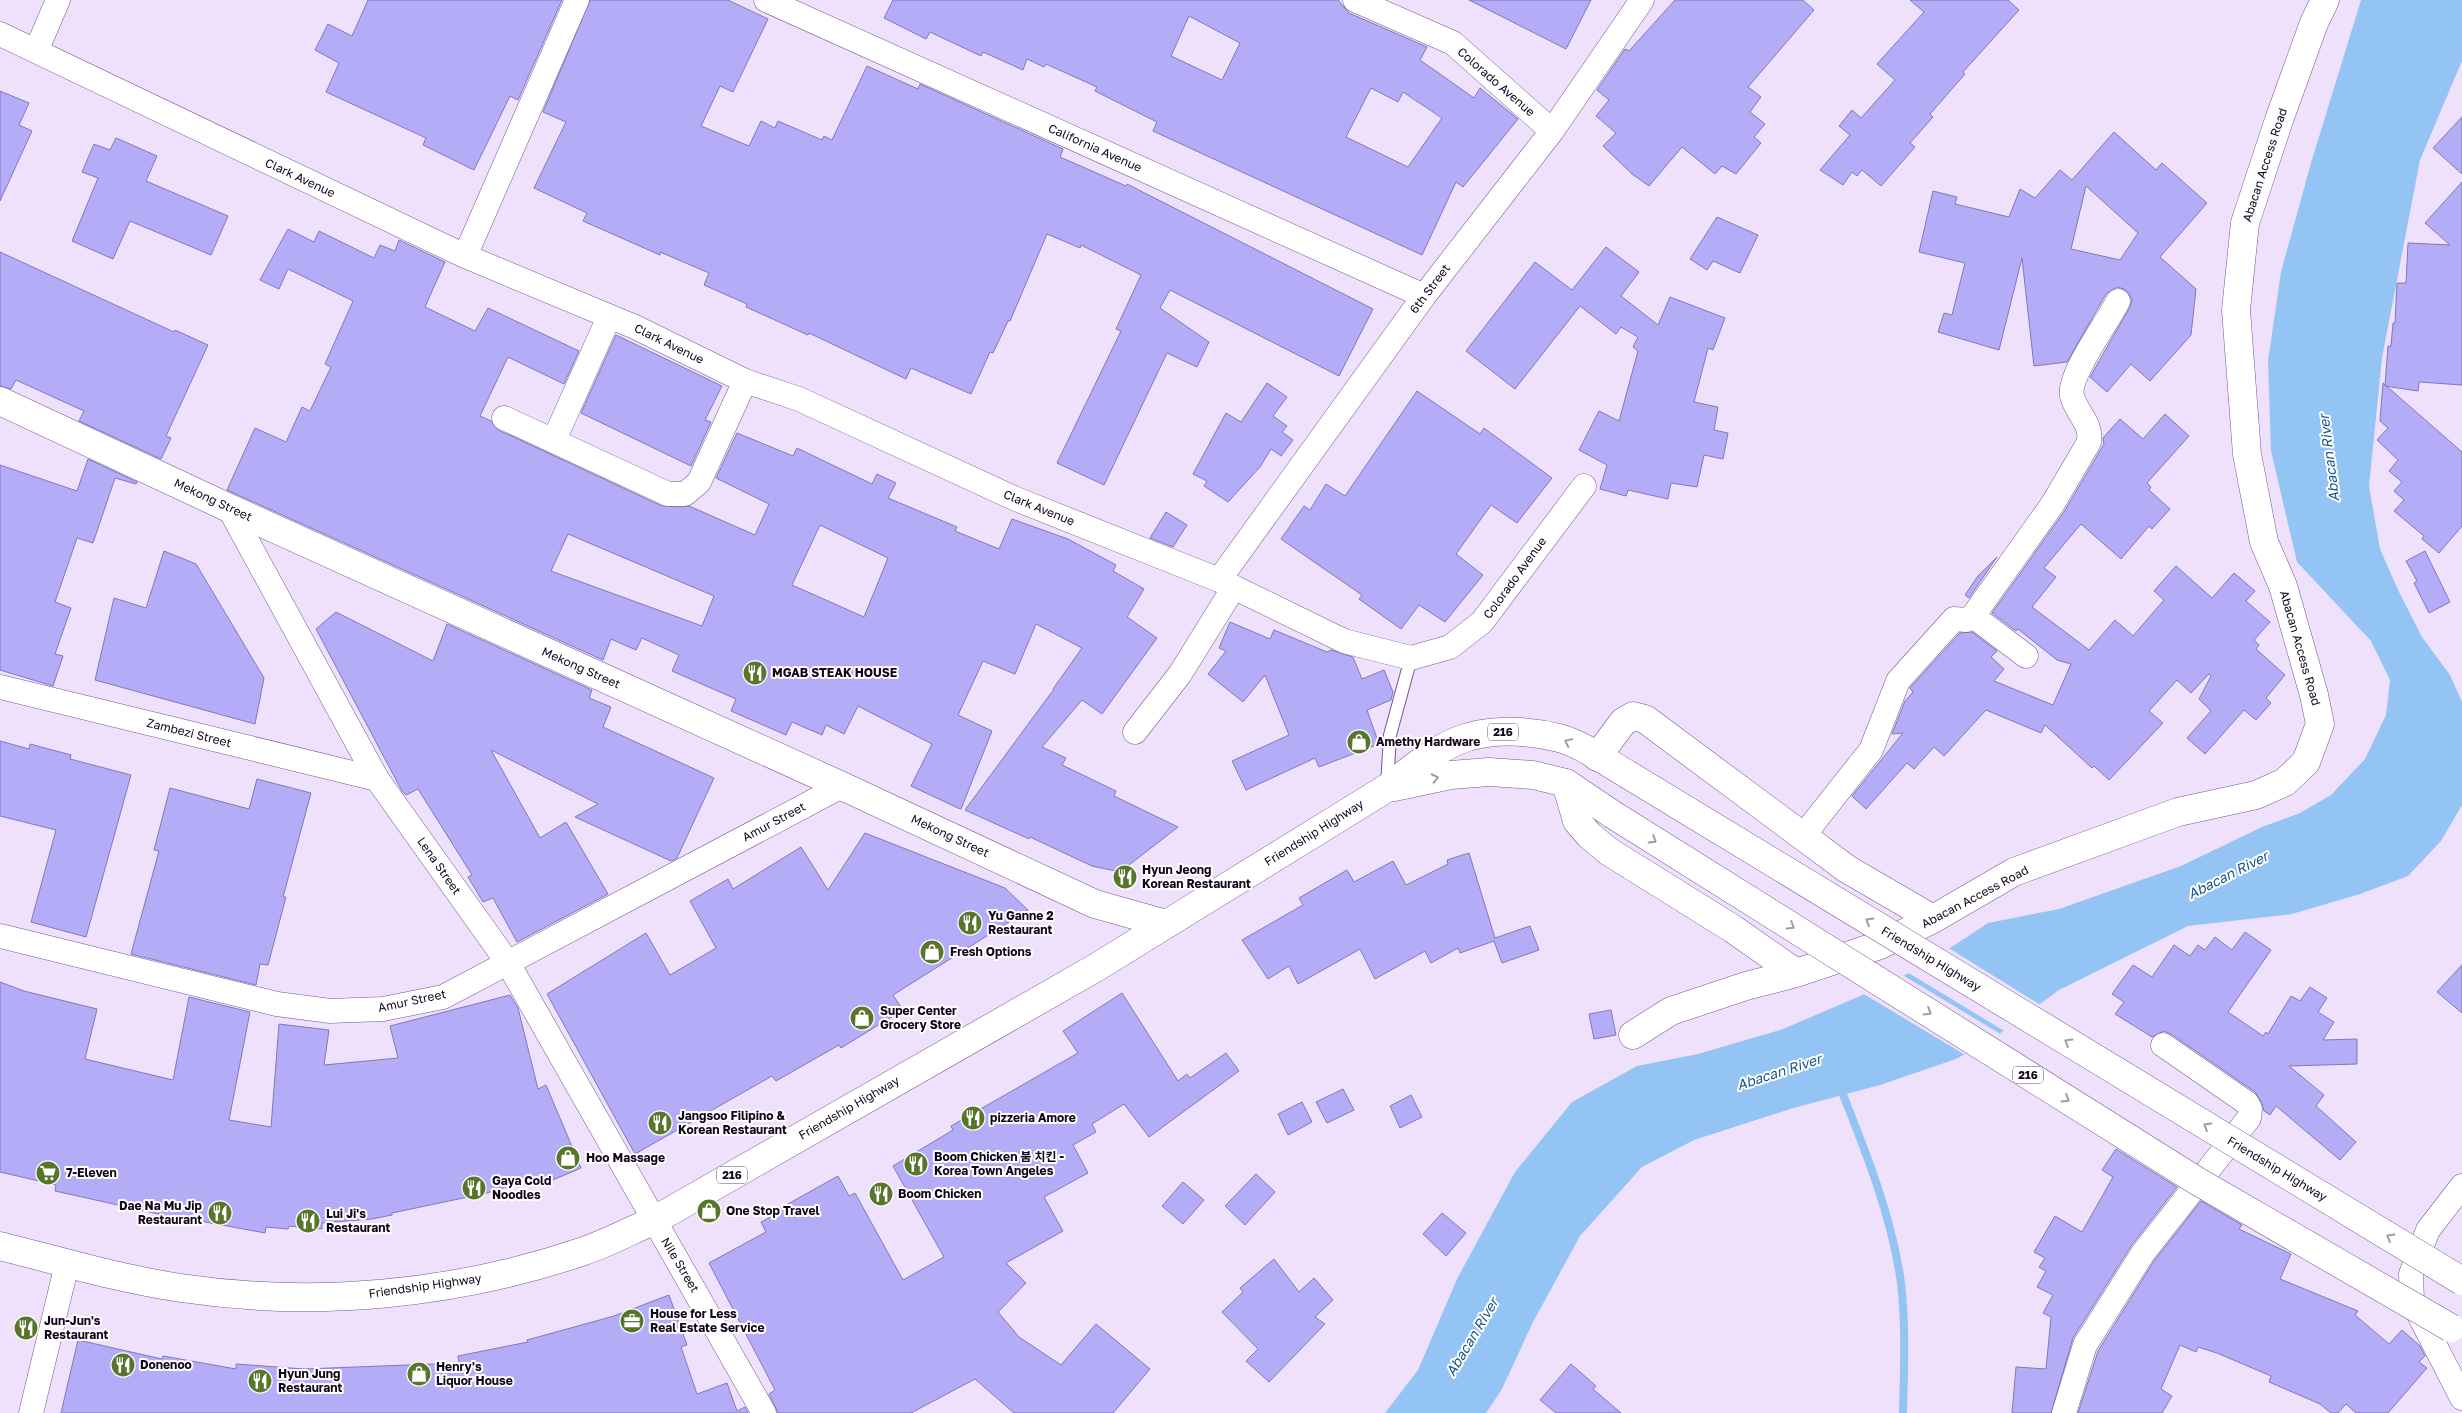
<svg xmlns="http://www.w3.org/2000/svg" width="2462" height="1413" viewBox="0 0 2462 1413" font-family="'Golos Text','Noto Sans KR',sans-serif">
<rect width="100%" height="100%" fill="#efe1fc"/>
<path fill="#94c4f3" d="M2361,0H2462V61L2420,160L2382,358L2369,486L2380,549L2399,592L2422,637L2450,675L2462,702V805L2441,841L2408,876L2360,894L2292,914L2188,926L2059,990L1991,1040L1956,1059L1880,1085L1790,1109L1694,1140L1642,1167L1580,1236L1532,1324L1502,1389L1486,1413H1385L1418,1370L1458,1277L1515,1172L1572,1102L1637,1066L1698,1054L1783,1029L1858,997L1920,968L1988,923L2059,909L2181,866L2262,827L2300,813L2331,795L2365,759L2386,715L2390,680L2371,641L2297,562L2271,451L2268,361L2281,272L2311,163Z"/>
<path fill="#efe1fc" d="M1947,947L2042,1006L2006,1032L1907,972Z
M1901,974L2002,1035L1967,1056L1862,993Z"/>
<g fill="none" stroke-linecap="round" stroke-linejoin="round">
<path stroke="#94c4f3" stroke-width="8" d="M1840,1087C1865,1150 1892,1216 1901,1283C1906,1326 1904,1370 1903,1413"/>
</g>
<path fill="#b4acf6" stroke="#8078bb" fill-rule="evenodd" d="M368,0H562L518,100L510,96L474,170L423,145L426,138L326,92L339,63L315,50L328,24L352,36Z
M590,0H728L768,19L733,92L720,86L701,126L749,146L761,121L775,128L778,121L822,140L824,136L832,140L867,66L918,89L920,84L1063,149L1060,157L1126,186L1127,184L1373,309L1339,376L1170,290L1160,308L1209,342L1197,367L1167,353L1104,485L1057,463L1121,331L1116,329L1141,275L1081,245L1080,248L1047,234L1010,321H1008L993,353L990,352L971,394L911,368L906,379L809,333L808,335L746,307L747,304L704,285L709,273L660,252V255L583,221L587,213L534,188L566,122L543,112Z
M893,0H1338L1349,13L1427,47L1420,60L1474,98L1480,88L1518,119L1463,187L1456,182L1422,255L1153,131L1157,122L1095,91L1097,87L1046,64L1044,67L1027,59L1023,70L983,52L981,56L930,32L926,39L884,18ZM1189,16L1240,43L1222,80L1171,56ZM1371,88L1398,102L1403,92L1442,118L1408,167L1346,137Z
M1469,0H1591L1566,49Z
M1675,0H1803L1814,10L1748,87L1761,97L1750,112L1765,124L1754,137L1761,143L1736,174L1722,166L1715,174L1682,147L1649,186L1632,174L1603,146L1616,133L1596,116L1609,100L1597,90L1625,49L1629,51Z
M1910,0H2008L2019,10L1963,72L1965,74L1930,114L1933,117L1910,143L1915,147L1881,186L1862,170L1857,176L1852,172L1843,185L1820,170L1850,135L1839,126L1852,110L1861,118L1895,80L1877,64L1924,12Z
M0,91L29,103L19,125L32,131L0,201Z
M2462,117V174L2433,148Z
M2114,132L2156,170L2162,163L2207,203L2160,257L2196,289L2191,335L2150,381L2131,364L2107,392L2090,377L2130,307L2132,300L2129,293L2124,289L2117,287L2106,294L2067,362L2034,366L2022,258L1999,350L1938,332L1944,313L1952,315L1965,263L1919,252L1933,191L1957,197L1955,204L2009,217L2020,189L2035,198L2060,170L2072,180ZM2086,186L2138,233L2120,260L2071,249Z
M116,138L157,156L146,181L228,216L211,255L130,221L113,259L72,241L98,178L82,172L94,144L110,150Z
M2462,182V385L2419,382L2418,391L2385,386L2388,346H2391L2393,323H2395L2397,283H2406L2408,243L2450,245L2425,223Z
M1717,217L1758,235L1740,273L1713,261L1707,270L1690,259Z
M288,229L314,242L319,231L374,258L380,245L395,251L399,240L445,262L425,307L475,331L488,308L579,351L564,384L508,357L480,416L491,421L498,430L662,506H689L755,535L769,504L716,478L737,433L793,456L797,448L872,484L877,474L896,483L888,498L957,527L955,531L999,549L1012,519L1068,539L1116,565L1113,571L1144,589L1127,617L1157,638L1102,714L1082,700L1042,747L1066,758L1062,765L1116,791L1114,796L1178,827L1120,872L1092,866L1030,837L1029,839L965,810L1054,689H1053L1082,648L1036,624L1015,674L983,661L958,715L992,731L961,809L958,808L911,786L932,744L858,706L844,734L826,725L822,735L792,722L786,735L731,711L736,699L672,671L679,655L642,638L636,650L611,639L603,660L227,490L255,428L286,442L302,407L310,411L331,367L325,364L353,301L288,269L279,289L260,280ZM820,525L888,558L864,617L792,585ZM568,534L714,596L702,626L551,571Z
M1606,247L1639,272L1621,296L1658,325L1670,297L1725,318L1713,350L1708,348L1694,402L1718,407L1714,430L1728,433L1723,459L1704,455L1697,487L1671,483L1668,499L1628,490L1626,496L1600,489L1607,465L1579,450L1599,411L1619,421L1638,351L1633,347L1638,337L1621,327L1616,334L1580,306L1515,389L1466,351L1535,262L1572,290Z
M0,252L174,332L175,330L208,345L166,436L171,438L161,459L79,421L84,411L16,380L11,389L0,386Z
M616,335L722,386L705,420L711,422L691,466L581,413Z
M1267,383L1287,397L1273,416L1287,426L1282,432L1293,440L1281,456L1271,449L1260,467L1228,502L1204,486L1207,481L1193,474L1226,413L1241,422Z
M2383,383L2462,452V526L2439,553L2422,539L2424,536L2394,511L2404,500L2394,491L2402,482L2389,471L2398,460L2377,440L2388,428L2380,421Z
M1417,391L1480,434L1484,428L1552,478L1517,523L1491,505L1456,554L1483,575L1445,622L1419,605L1401,629L1359,599L1362,595L1281,539L1304,506L1310,510L1326,484L1345,496Z
M2165,414L2189,436L2147,483L2151,487L2149,490L2170,509L2152,529L2149,526L2121,559L2081,524L2044,568L2056,577L2032,607L2089,650L2115,620L2133,636L2164,600L2154,591L2176,566L2212,598L2234,573L2255,591L2246,601L2270,622L2254,640L2259,645L2256,649L2285,675L2266,698L2271,703L2256,720L2244,710L2205,754L2187,738L2211,711L2199,699L2211,676L2209,674L2191,693L2177,680L2149,711L2163,723L2109,780L2094,766L2092,768L2045,725L2041,733L1986,710L1944,756L1934,747L1914,769L1907,763L1866,809L1852,796L1903,733L1892,734L1905,701L1913,692L1910,688L1960,633L1972,632L1997,651L1991,657L2004,669L1994,681L2053,705L2071,664L2057,660L2018,629L2016,631L1992,613L2064,512L2104,444L2103,438L2120,419L2143,439Z
M88,459L137,482L136,484L115,478L93,543L77,538L55,602L71,608L55,654L63,656L53,686L0,670V465L77,491Z
M1166,512L1187,525L1173,547L1150,538Z
M164,551L196,564L264,678L255,724L95,680L114,598L146,608Z
M2425,551L2450,602L2429,613L2414,583L2417,581L2406,561Z
M1997,557L1969,598L1965,595L1978,576Z
M336,612L433,661L447,624L592,690L589,698L611,707L603,727L714,778L677,858L671,861L575,817L598,804L491,750L540,838L566,822L608,894L517,942L493,898L483,902L468,877L472,875L418,789L406,795L402,791L316,629Z
M1230,622L1270,639L1274,630L1327,652L1331,650L1353,657L1362,679L1384,670L1393,692L1391,700L1367,710L1379,744L1319,767L1315,758L1246,790L1232,761L1289,735L1265,675L1243,702L1208,674L1226,651L1219,648Z
M0,741L29,749L30,744L71,755L70,759L131,775L86,937L31,922L56,830L0,816Z
M257,779L311,793L283,897H286L268,965L260,964L256,985L131,954L159,851L154,850L170,788L249,809Z
M865,833L1005,888L1028,910L893,995L903,1010L841,1048L839,1045L776,1081L772,1076L635,1154L547,994L646,933L670,975L716,948L690,901L728,879L733,889L801,847L828,890Z
M1469,853L1495,938L1530,926L1539,950L1502,963L1494,941L1460,953L1458,948L1431,963L1425,951L1375,979L1360,949L1298,984L1289,966L1268,979L1242,940L1303,905L1299,898L1347,870L1354,882L1393,861L1406,885L1448,864L1447,860Z
M2245,932L2271,950L2228,1012L2263,1036L2266,1032L2268,1034L2291,996L2300,1001L2310,987L2327,998L2318,1012L2334,1022L2323,1040L2357,1039V1064L2289,1066L2324,1095L2316,1106L2356,1142L2340,1160L2276,1106L2270,1115L2264,1111L2262,1103L2255,1092L2171,1034L2164,1031L2152,1037L2115,1014L2124,1002L2112,994L2133,965L2152,977L2174,945L2190,956L2198,945L2205,950L2215,937L2232,950Z
M2462,965V1013L2437,992Z
M0,982L24,991L97,1009L85,1059L173,1080L189,997L250,1012L229,1120L271,1127L279,1024L329,1030L324,1065L398,1058L390,1026L510,995L518,1008L538,1089L546,1085L581,1168L541,1185L538,1177L487,1193L392,1213V1215L372,1219L322,1223V1229L289,1226L288,1229L266,1227L265,1233L200,1221L199,1223L55,1191L56,1185L0,1172Z
M1122,993L1178,1081L1187,1074L1190,1078L1226,1053L1239,1071L1149,1137L1124,1104L1092,1124L1096,1132L1073,1145L1088,1173L1044,1197L1063,1231L1006,1263L1026,1283L998,1312L1019,1337L1061,1365L1096,1324L1150,1369L1113,1413H1014L975,1379L911,1413H778L769,1394L775,1390L709,1263L766,1232L761,1222L780,1212L779,1209L838,1176L849,1196L855,1193L903,1280L944,1257L893,1166L953,1130L951,1126L1078,1053L1063,1031Z
M1611,1010L1616,1035L1594,1039L1589,1014Z
M1343,1089L1354,1110L1327,1123L1316,1102Z
M1411,1095L1422,1117L1400,1128L1390,1106Z
M1302,1102L1312,1122L1288,1135L1278,1114Z
M2116,1149L2177,1187L2131,1246L2073,1338L2051,1413H2012L2016,1367L2046,1369L2051,1317L2043,1313L2053,1295L2037,1287L2046,1271L2039,1267L2045,1258L2034,1252L2055,1216L2082,1232L2113,1177L2102,1170Z
M1256,1174L1275,1192L1245,1225L1225,1206Z
M1183,1182L1204,1200L1183,1224L1162,1206Z
M2201,1201L2242,1225L2239,1229L2291,1254L2280,1279L2358,1311L2355,1315L2389,1344L2402,1330L2420,1346L2425,1356L2419,1362L2427,1368L2388,1413H2356L2346,1404L2338,1413H2331L2320,1404L2269,1382L2271,1376L2217,1353L2198,1347L2196,1352L2180,1345L2161,1389L2172,1396L2162,1413H2078L2098,1351L2154,1261Z
M1442,1213L1466,1233L1446,1256L1423,1234Z
M1274,1259L1299,1292L1314,1278L1333,1300L1315,1317L1325,1324L1269,1382L1246,1361L1258,1349L1222,1312L1243,1292L1240,1288Z
M669,1295L687,1345L681,1347L697,1394L727,1383L737,1411L745,1407L748,1413H61L78,1340L162,1359L163,1356L236,1369V1364L304,1369L459,1363L458,1356L528,1342L527,1340L614,1316Z
M1571,1364L1596,1386L1593,1389L1621,1413H1556L1540,1400Z"/>
<g fill="none" stroke-linecap="round" stroke-linejoin="round">
<defs>
<path id="lane" d="M1387,786L1390,735L1411,658"/>
<path id="street" d="M766,0L1424,296
M1355,0L1453,43L1552,131
M0,34L465,256L635,327L745,381L799,399L1016,499L1219,580L1344,641L1411,658L1450,647L1482,622L1584,486
M36,51L58,0
M465,256L577,0
M504,418L668,494H685L699,482L745,381
M554,440L609,317
M229,508L377,779L508,963L764,1413
M1219,580L1424,296L1552,131L1642,0
M1973,616L2052,505L2089,442C2092,423 2077,414 2072,396C2067,376 2108,322 2118,301
M0,687L377,779
M1135,732L1180,674L1234,587
M1803,836L1871,750L1898,681L1954,619L1966,620L1973,616L2026,656
M0,936L277,1004L330,1011L383,1009L443,997L842,786
M2462,1186L2428,1230L2411,1274L2412,1301L2462,1398
M31,1413L67,1264
M2064,1413L2085,1345L2143,1253L2249,1118L2250,1109L2247,1103L2163,1045"/>
<path id="secondary" d="M0,401L229,508L842,786L1095,904L1166,924
M1597,757L1623,722L1633,716L1645,719L1847,869L1933,919
M1566,783L1577,821L1589,835L1608,851L1733,929L1796,973
M1633,1035L1671,1011L1746,986L1796,973L1880,945L1933,919L2014,872L2178,812L2256,795L2285,782L2306,762L2320,724L2314,695L2283,586L2264,542L2247,454L2236,310L2245,223L2279,120L2314,23L2325,0"/>
<path id="primary" d="M1394,787L1451,775L1489,772L1533,775L1566,783L1612,814
M0,1246C60,1261 119,1279 181,1288C315,1308 455,1295 584,1251C607,1243 630,1231 653,1221L1097,967L1387,788C1409,771 1431,752 1457,741C1487,728 1527,730 1559,738C1582,744 1606,762 1627,774"/>
</defs>
<use href="#lane" stroke="#775692" stroke-width="14"/>
<use href="#street" stroke="#775692" stroke-width="25"/>
<use href="#secondary" stroke="#775692" stroke-width="29"/>
<use href="#primary" stroke="#775692" stroke-width="29"/>
<use href="#lane" stroke="#fff" stroke-width="12"/>
<use href="#street" stroke="#fff" stroke-width="24"/>
<use href="#secondary" stroke="#fff" stroke-width="28"/>
<use href="#primary" stroke="#fff" stroke-width="28"/>
<defs>
<path id="primary-bridge" d="M1627,774L2462,1281
M1612,814L2197,1181L2451,1328"/>
</defs>
<use href="#primary-bridge" stroke="#775692" stroke-width="29" stroke-linecap="butt"/>
<use href="#primary-bridge" stroke="#fff" stroke-width="28"/>
</g>
<defs><path id="oneway-chevron" d="M-2-3.5L2.5 0L-2 3.5" fill="none" stroke-width="1.6" stroke-linecap="round" stroke-linejoin="round" transform="scale(1.25)"/></defs>
<g stroke="#a09ba4">
<use href="#oneway-chevron" transform="translate(1568 742) rotate(-154)"/>
<use href="#oneway-chevron" transform="translate(1435 778) rotate(-12)"/>
<use href="#oneway-chevron" transform="translate(1653 840) rotate(32)"/>
<use href="#oneway-chevron" transform="translate(1869 921) rotate(-149)"/>
<use href="#oneway-chevron" transform="translate(1791 926) rotate(32)"/>
<use href="#oneway-chevron" transform="translate(1928 1012) rotate(32)"/>
<use href="#oneway-chevron" transform="translate(2068 1042) rotate(-149)"/>
<use href="#oneway-chevron" transform="translate(2066 1099) rotate(32)"/>
<use href="#oneway-chevron" transform="translate(2207 1126) rotate(-149)"/>
<use href="#oneway-chevron" transform="translate(2390 1237) rotate(-149)"/>
</g>
<defs>
<symbol id="restaurant-disc" viewBox="-11 -11 22 22"><circle r="9.5" fill="#57762c" stroke="#fff"/><path d="M-5-6h1v4h1v-4h1v4h1v-4h1v5L-1.5 .5V6h-2V.5L-5-1ZM5-6V6H3V1.5H1.5Q1.5-4 5-6Z" fill="#fff"/></symbol>
<symbol id="shop-disc" viewBox="-11 -11 22 22"><circle r="9.5" fill="#57762c" stroke="#fff"/><path d="M-5-2.5h2.3a2.7 3.5 0 0 1 5.4 0H5L5.5 6h-11ZM-1.5-2.5h3a1.5 2.3 0 0 0-3 0Z" fill="#fff"/></symbol>
<symbol id="supermarket-disc" viewBox="-11 -11 22 22"><circle r="9.5" fill="#57762c" stroke="#fff"/><path d="M-6-5.5h2.5l.6 2H6L4.5 2H-2.5L-4.4-4H-6ZM-1.5 3.2a1.3 1.3 0 1 0 .1 0ZM3 3.2a1.3 1.3 0 1 0 .1 0Z" fill="#fff"/></symbol>
<symbol id="office-disc" viewBox="-11 -11 22 22"><circle r="9.5" fill="#57762c" stroke="#fff"/><path d="M-6-3h4V-5.5h4V-3h4V5H-6ZM-1-4.5V-3h2v-1.5ZM-6 0V1H6V0Z" fill="#fff"/></symbol>
</defs>
<g fill-rule="evenodd">
<use href="#restaurant-disc" x="741" y="659" width="28" height="28"/>
<use href="#shop-disc" x="1345" y="728" width="28" height="28"/>
<use href="#restaurant-disc" x="1111" y="863" width="28" height="28"/>
<use href="#restaurant-disc" x="956" y="909" width="28" height="28"/>
<use href="#shop-disc" x="918" y="938" width="28" height="28"/>
<use href="#shop-disc" x="848" y="1004" width="28" height="28"/>
<use href="#restaurant-disc" x="959" y="1104" width="28" height="28"/>
<use href="#restaurant-disc" x="646" y="1109" width="28" height="28"/>
<use href="#shop-disc" x="554" y="1144" width="28" height="28"/>
<use href="#restaurant-disc" x="902" y="1150" width="28" height="28"/>
<use href="#supermarket-disc" x="34" y="1159" width="28" height="28"/>
<use href="#restaurant-disc" x="460" y="1174" width="28" height="28"/>
<use href="#restaurant-disc" x="867" y="1180" width="28" height="28"/>
<use href="#shop-disc" x="695" y="1197" width="28" height="28"/>
<use href="#restaurant-disc" x="206" y="1199" width="28" height="28"/>
<use href="#restaurant-disc" x="294" y="1207" width="28" height="28"/>
<use href="#office-disc" x="618" y="1307" width="28" height="28"/>
<use href="#restaurant-disc" x="12" y="1314" width="28" height="28"/>
<use href="#restaurant-disc" x="109" y="1351" width="28" height="28"/>
<use href="#shop-disc" x="405" y="1360" width="28" height="28"/>
<use href="#restaurant-disc" x="246" y="1367" width="28" height="28"/>
</g>
<g text-anchor="middle" stroke-width="4" stroke-linejoin="round" paint-order="stroke">
<g fill="#fff" stroke="#59505f" stroke-width="1">
<rect x="1488" y="723.5" width="30" height="17" rx="4"/>
<rect x="2013" y="1066.5" width="30" height="17" rx="4"/>
<rect x="717" y="1166.5" width="30" height="17" rx="4"/>
</g>
<g font-size="11" font-weight="bold" fill="#12051b">
<text x="1503" y="736">216</text>
<text x="2028" y="1079">216</text>
<text x="732" y="1179">216</text>
</g>
<g font-size="12" fill="#12051b" stroke="#fff">
<text transform="translate(1496 82) rotate(41)" y="4">Colorado Avenue</text>
<text transform="translate(1095 148) rotate(24)" y="4">California Avenue</text>
<text transform="translate(2265 165) rotate(-72)" y="4">Abacan Access Road</text>
<text transform="translate(300 178) rotate(25)" y="4">Clark Avenue</text>
<text transform="translate(1430 289) rotate(-53)" y="4">6th Street</text>
<text transform="translate(669 344) rotate(26)" y="4">Clark Avenue</text>
<text transform="translate(213 500) rotate(25)" y="4">Mekong Street</text>
<text transform="translate(1039 508) rotate(22)" y="4">Clark Avenue</text>
<text transform="translate(1515 578) rotate(-54)" y="4">Colorado Avenue</text>
<text transform="translate(2300 648) rotate(74)" y="4">Abacan Access Road</text>
<text transform="translate(581 668) rotate(24)" y="4">Mekong Street</text>
<text transform="translate(189 733) rotate(14)" y="4">Zambezi Street</text>
<text transform="translate(774 822) rotate(-28)" y="4">Amur Street</text>
<text transform="translate(1314 833) rotate(-32)" y="4">Friendship Highway</text>
<text transform="translate(950 836) rotate(25)" y="4">Mekong Street</text>
<text transform="translate(439 866) rotate(55)" y="4">Lena Street</text>
<text transform="translate(1975 897) rotate(-28)" y="4">Abacan Access Road</text>
<text transform="translate(1931 959) rotate(31)" y="4">Friendship Highway</text>
<text transform="translate(412 1001) rotate(-12)" y="4">Amur Street</text>
<text transform="translate(849 1108) rotate(-30)" y="4">Friendship Highway</text>
<text transform="translate(2277 1169) rotate(31)" y="4">Friendship Highway</text>
<text transform="translate(680 1265) rotate(59)" y="4">Nile Street</text>
<text transform="translate(425 1286) rotate(-8)" y="4">Friendship Highway</text>
</g>
<g font-size="12" font-weight="bold" fill="#12051b" stroke="#fff" text-anchor="start">
<text x="772" y="677">MGAB STEAK HOUSE</text>
<text x="1376" y="746">Amethy Hardware</text>
<text x="1142" y="874">Hyun Jeong<tspan x="1142" dy="14">Korean Restaurant</tspan></text>
<text x="988" y="920">Yu Ganne 2<tspan x="988" dy="14">Restaurant</tspan></text>
<text x="950" y="956">Fresh Options</text>
<text x="880" y="1015">Super Center<tspan x="880" dy="14">Grocery Store</tspan></text>
<text x="678" y="1120">Jangsoo Filipino &amp;<tspan x="678" dy="14">Korean Restaurant</tspan></text>
<text x="990" y="1122">pizzeria Amore</text>
<text x="934" y="1161">Boom Chicken 붐 치킨 -<tspan x="934" dy="14">Korea Town Angeles</tspan></text>
<text x="586" y="1162">Hoo Massage</text>
<text x="66" y="1177">7-Eleven</text>
<text x="492" y="1185">Gaya Cold<tspan x="492" dy="14">Noodles</tspan></text>
<text x="898" y="1198">Boom Chicken</text>
<text x="202" y="1210" text-anchor="end">Dae Na Mu Jip<tspan x="202" dy="14">Restaurant</tspan></text>
<text x="726" y="1215">One Stop Travel</text>
<text x="326" y="1218">Lui Ji's<tspan x="326" dy="14">Restaurant</tspan></text>
<text x="650" y="1318">House for Less<tspan x="650" dy="14">Real Estate Service</tspan></text>
<text x="44" y="1325">Jun-Jun's<tspan x="44" dy="14">Restaurant</tspan></text>
<text x="140" y="1369">Donenoo</text>
<text x="436" y="1371">Henry's<tspan x="436" dy="14">Liquor House</tspan></text>
<text x="278" y="1378">Hyun Jung<tspan x="278" dy="14">Restaurant</tspan></text>
</g>
<g font-size="14" font-style="italic" fill="#17578d" stroke="#fff">
<text transform="translate(2329 458) rotate(-97)" y="5">Abacan River</text>
<text transform="translate(2228 875) rotate(-27)" y="5">Abacan River</text>
<text transform="translate(1779 1072) rotate(-18)" y="5">Abacan River</text>
<text transform="translate(1472 1337) rotate(-59)" y="5">Abacan River</text>
</g>
</g>
</svg>
